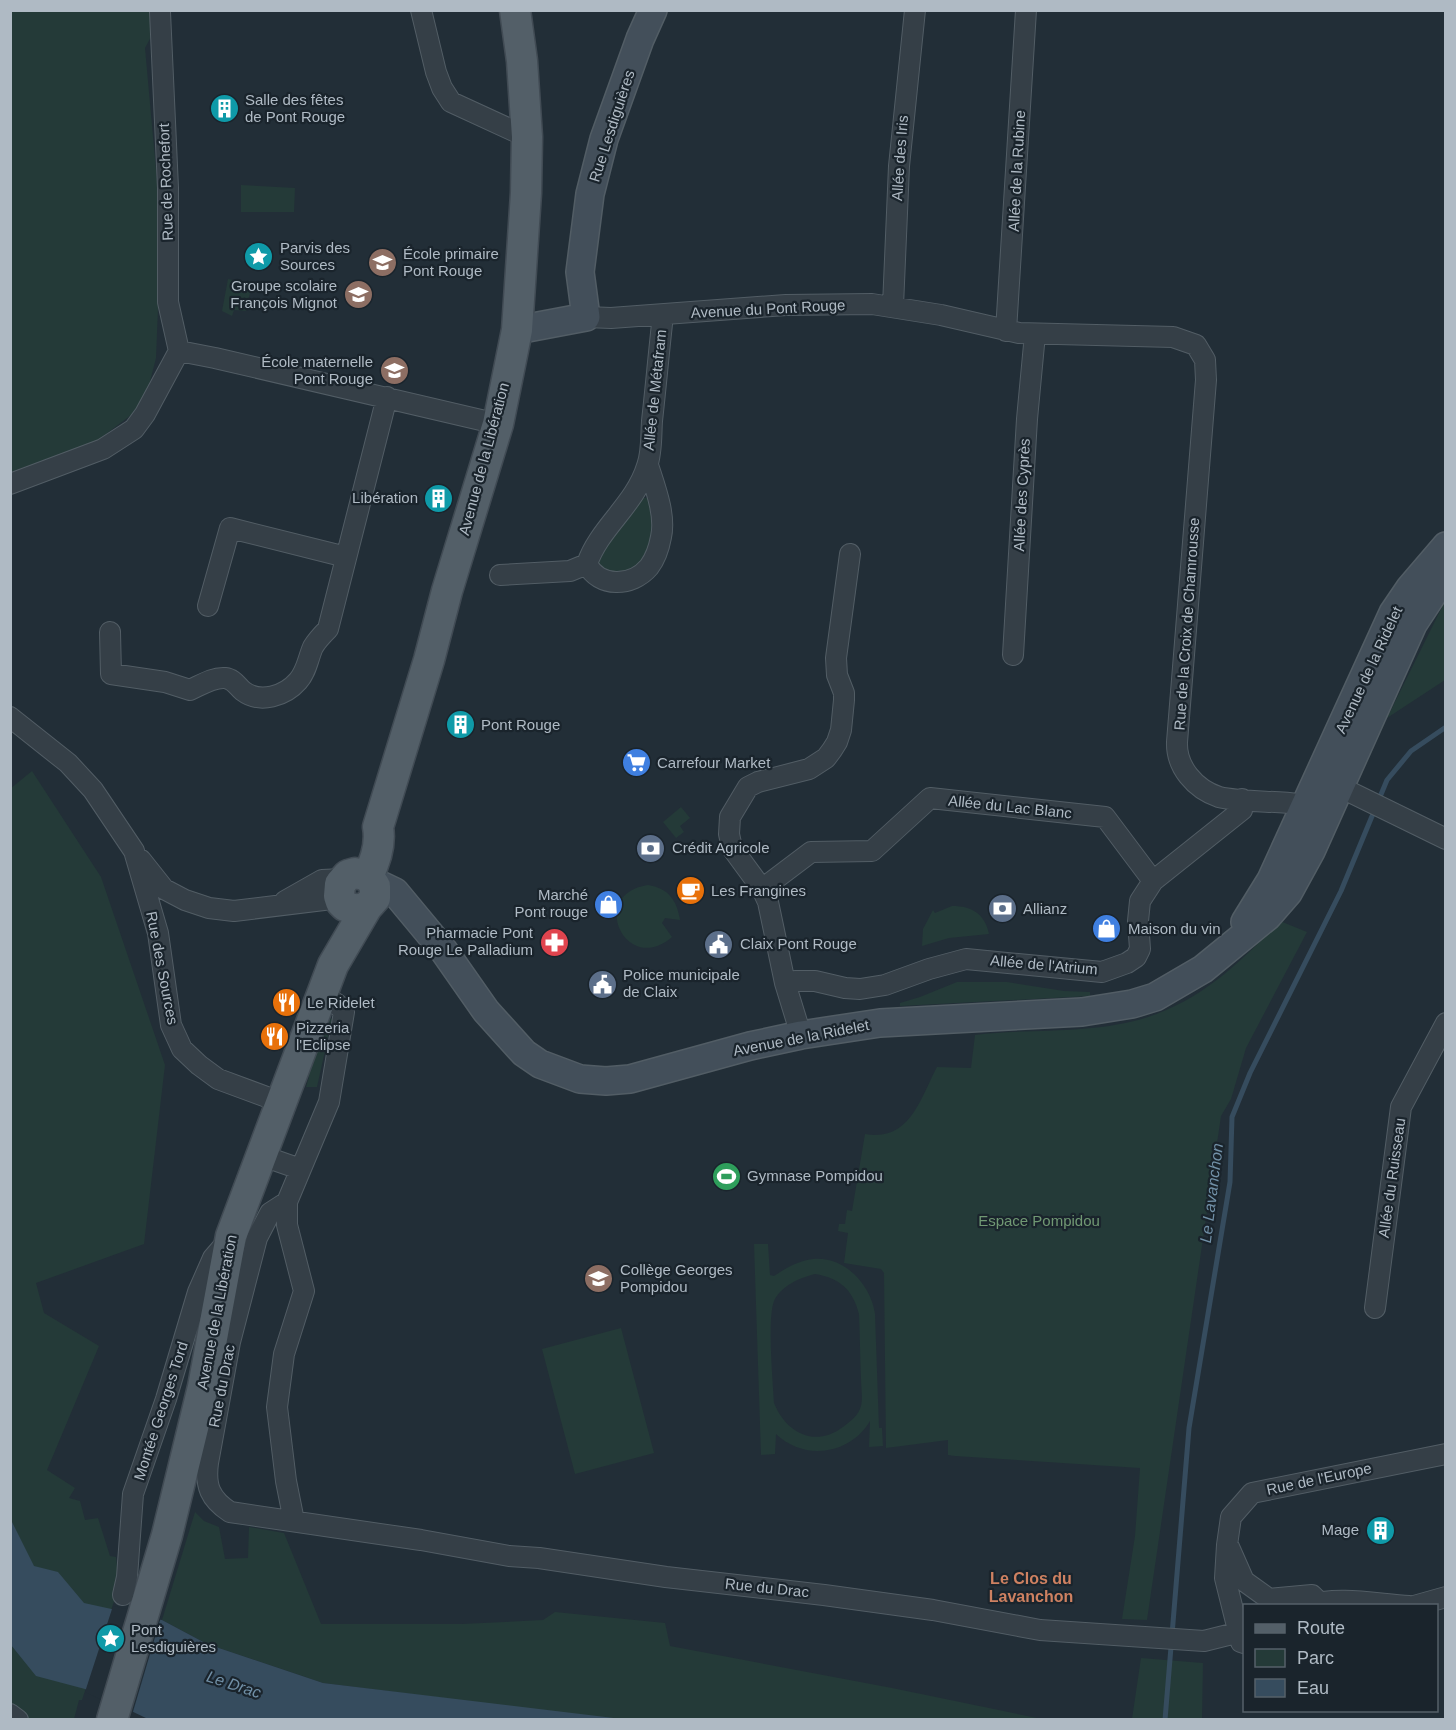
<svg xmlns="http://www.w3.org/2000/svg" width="1456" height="1730" viewBox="0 0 1456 1730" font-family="Arial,sans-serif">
<rect width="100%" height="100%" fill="#222e37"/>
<path fill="#243a38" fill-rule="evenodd" d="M11,11H165L145,48L157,181L159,283L156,358L144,405L97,441L11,472Z
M241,185L295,188L294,212H241Z
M228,279L252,284L246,311L234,310L232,316L222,311Z
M640,498H648C661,534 656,536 639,569L619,576L600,567L598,558Z
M1445,602V680L1387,718L1443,605Z
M32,771L101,877L165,1065L144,1244L36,1283L44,1313L99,1346L47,1470L75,1488L69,1498L80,1501L85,1520L98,1518L110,1556L116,1557L119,1586L82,1700H79L74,1719H25L11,1711L10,789Z
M681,807L690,818L680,826L684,832L676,838L663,822Z
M648,885C668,888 677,900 680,920L665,918L662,923L672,937C626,977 587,894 648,885Z
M952,906C972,906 985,914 989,934L949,938L922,946L923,929L933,910L935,913Z
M1280,921L1307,932L1246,1048L1231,1099L1221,1116L1147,1620L1122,1619L1135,1536L1140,1468L955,1456L948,1455V1440L886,1448L884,1273L881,1269L844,1263L848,1233L838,1231L839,1224H845L847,1210L852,1211L865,1134C910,1142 920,1099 937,1067L971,1068L975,1035C1032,1028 1093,1035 1148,1017C1202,1000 1242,961 1280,921Z
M957,982H1007L1064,991L1090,992V996L900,1006V1003L920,997Z
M326,1017L332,1019L317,1087H306L309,1077L303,1074Z
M754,1244H768L770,1275L774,1276C786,1268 798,1261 813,1259C845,1256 871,1285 875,1314L879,1428H882L883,1446L869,1447L870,1421C850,1455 804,1461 776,1434L775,1454L761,1455ZM815,1274C840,1278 853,1290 859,1314C860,1336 860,1357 861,1379C861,1387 863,1398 861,1406C858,1416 851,1421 843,1427C815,1448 786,1433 774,1403C773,1381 767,1319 774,1301C781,1286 799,1278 815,1274Z
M621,1328L654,1453L575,1474L542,1349Z
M195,1512L204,1521L219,1527L225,1559L248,1558L249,1527L284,1533L321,1624H462L543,1620L555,1612L665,1623L670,1646L892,1688L1042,1719L624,1720L530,1709L323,1683L207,1644L162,1620Z
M1141,1658L1203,1663L1202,1719H1132Z"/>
<path fill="#364c5e" d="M10,1518L34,1566L58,1572L84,1603L162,1620L207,1644L323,1683L622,1719H148L85,1689L36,1676L11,1645Z"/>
<path fill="#222e37" d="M113,1606L161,1617L132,1715L85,1692Z"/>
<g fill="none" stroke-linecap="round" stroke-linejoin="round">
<path stroke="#364c5e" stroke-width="5" d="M1165,1720L1189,1428L1230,1182L1232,1117L1250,1073L1341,891L1387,780L1411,751L1446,727"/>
<defs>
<path id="street" d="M421,10L436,72L442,88L451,102L527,137
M893,306L899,166L915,10
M586,317L611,318L786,305L872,304L941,315L1019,333L1173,337L1196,345L1205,360L1206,380L1177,742C1176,767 1195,789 1219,797C1239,802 1276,801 1298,804L1308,803L1339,789L1350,792L1446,839
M1006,331L1026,10
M179,351L215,358L498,424
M648,465C655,487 666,515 661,537C659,548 655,559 649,567C632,587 599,588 587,564C599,528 635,505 647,466C652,453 651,435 652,421C656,385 659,350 663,315
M10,484L103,449L134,429L145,414L179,351L168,302V188L160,12
M500,575L570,571L587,564
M208,606L230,528L346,557
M110,632L111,674L165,682L190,690C201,685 213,677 225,678C234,679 237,686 243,691C260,704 285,696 298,681C307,671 308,658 313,647C317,640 323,634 328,629L387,397
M1013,655L1027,419L1035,334
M10,717L68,763L93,790L134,851L158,933L171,1025L182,1049L199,1065L218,1079L280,1102
M141,860L164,889L185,900L209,908L234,911L340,898
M762,889L811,852L872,851L930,798L1105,817L1153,881
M285,901L322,880L343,879
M785,983L795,981H815L845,988L860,989L885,985L929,969L966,959L1102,972L1127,963L1136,957L1140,949L1138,921L1140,901L1153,881L1242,810V799
M801,1035L785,983L768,902L762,889L732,848L729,834L730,817L748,787L758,782L809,769L826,758L832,750L837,742L841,730L844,700V693L837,675L836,658L850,554
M260,1155L300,1169
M287,1202L270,1213L257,1238L230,1342L208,1463C205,1486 210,1499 230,1512L421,1540L509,1556L539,1558L666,1577L824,1595L933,1610L1040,1630L1204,1641L1244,1631
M1375,1308L1401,1107L1446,1023
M294,1521L286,1481L277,1407L284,1354L304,1291L287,1225V1202L329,1102L344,1012L337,1004L323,995
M1229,1547L1244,1581L1269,1599L1312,1595L1319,1602
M123,1595L127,1577L133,1494L166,1399L198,1292L213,1258L226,1243
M1307,1605C1340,1596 1376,1604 1409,1606
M1414,1606L1446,1597
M1244,1643L1241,1642L1225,1578L1227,1545L1231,1517L1252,1493L1446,1454
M10,1714L18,1720"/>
<path id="secondary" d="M517,330L586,317L580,272L590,194L604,139L640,39L653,10
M372,881L395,892L444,951L486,1011L524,1053L540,1064L580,1079L606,1081L630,1079L750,1046L801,1035L880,1023L1082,1012L1132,1004L1155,997L1203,969L1268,916L1288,893L1311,851L1413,624L1434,592L1446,578
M1245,922L1271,880L1393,613L1410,588L1446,546"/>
<path id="primary" d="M368,876C376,860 381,844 378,827L429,660L447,591L498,424L517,330L526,193L527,137L522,61L515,10
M112,1720L167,1535L203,1387L231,1236L333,965L367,907L375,898V886L368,876L355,873L348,875L340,884L339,896L341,902L345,906L356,910L367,907"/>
</defs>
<use href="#street" stroke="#525d65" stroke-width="22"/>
<use href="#secondary" stroke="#525d65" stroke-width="30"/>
<use href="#primary" stroke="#414b54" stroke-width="33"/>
<use href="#street" stroke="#353f47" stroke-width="20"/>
<use href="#secondary" stroke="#434f5a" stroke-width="27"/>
<use href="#primary" stroke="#535f68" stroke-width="30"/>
</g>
<defs>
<symbol id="building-disc" viewBox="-11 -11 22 22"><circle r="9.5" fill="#0f9aa8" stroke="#1a242c"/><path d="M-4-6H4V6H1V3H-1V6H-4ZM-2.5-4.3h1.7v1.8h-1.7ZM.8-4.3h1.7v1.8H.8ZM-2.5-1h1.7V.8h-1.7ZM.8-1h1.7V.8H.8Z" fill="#fff"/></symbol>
<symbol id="sight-disc" viewBox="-11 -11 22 22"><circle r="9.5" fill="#0f9aa8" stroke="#1a242c"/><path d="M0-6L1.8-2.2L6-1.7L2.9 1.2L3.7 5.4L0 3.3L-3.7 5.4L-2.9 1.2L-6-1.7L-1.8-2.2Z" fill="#fff"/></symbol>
<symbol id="school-disc" viewBox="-11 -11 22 22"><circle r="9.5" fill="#8d6e63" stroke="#1a242c"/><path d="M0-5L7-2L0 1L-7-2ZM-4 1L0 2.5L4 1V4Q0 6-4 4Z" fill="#fff"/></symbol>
<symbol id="supermarket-disc" viewBox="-11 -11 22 22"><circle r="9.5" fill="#3f7fe0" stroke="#1a242c"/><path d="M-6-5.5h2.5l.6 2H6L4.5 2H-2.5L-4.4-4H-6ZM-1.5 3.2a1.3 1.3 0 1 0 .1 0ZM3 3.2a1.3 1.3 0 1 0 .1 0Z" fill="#fff"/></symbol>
<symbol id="bank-disc" viewBox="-11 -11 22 22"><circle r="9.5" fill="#5c6f8a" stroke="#1a242c"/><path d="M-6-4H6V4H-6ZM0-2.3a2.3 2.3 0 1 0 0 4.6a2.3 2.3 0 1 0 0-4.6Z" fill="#fff"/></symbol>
<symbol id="cafe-disc" viewBox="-11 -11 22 22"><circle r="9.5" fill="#e8710a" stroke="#1a242c"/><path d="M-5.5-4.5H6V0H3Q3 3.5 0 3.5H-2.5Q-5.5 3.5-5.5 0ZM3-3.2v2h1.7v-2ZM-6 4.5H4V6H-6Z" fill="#fff"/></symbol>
<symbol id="shop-disc" viewBox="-11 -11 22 22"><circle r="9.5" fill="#3f7fe0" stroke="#1a242c"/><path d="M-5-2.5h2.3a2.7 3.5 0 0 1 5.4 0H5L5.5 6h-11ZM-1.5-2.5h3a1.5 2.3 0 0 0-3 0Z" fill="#fff"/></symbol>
<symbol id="pharmacy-disc" viewBox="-11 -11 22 22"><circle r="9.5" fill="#e0444e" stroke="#1a242c"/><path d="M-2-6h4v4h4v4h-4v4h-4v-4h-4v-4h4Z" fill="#fff"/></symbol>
<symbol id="civic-disc" viewBox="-11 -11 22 22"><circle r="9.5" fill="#5c6f8a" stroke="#1a242c"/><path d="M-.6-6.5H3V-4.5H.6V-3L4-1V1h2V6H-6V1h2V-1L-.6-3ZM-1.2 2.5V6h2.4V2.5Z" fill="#fff"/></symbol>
<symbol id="restaurant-disc" viewBox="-11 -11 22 22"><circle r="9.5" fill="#e8710a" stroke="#1a242c"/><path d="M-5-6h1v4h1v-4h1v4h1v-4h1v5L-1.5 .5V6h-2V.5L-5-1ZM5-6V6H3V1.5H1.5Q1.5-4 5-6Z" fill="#fff"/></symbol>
<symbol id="stadium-disc" viewBox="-11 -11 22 22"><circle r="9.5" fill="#2e9e5b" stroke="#1a242c"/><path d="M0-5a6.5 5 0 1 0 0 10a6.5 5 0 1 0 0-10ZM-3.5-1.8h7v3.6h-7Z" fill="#fff"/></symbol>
</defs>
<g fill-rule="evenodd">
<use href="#building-disc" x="208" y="92" width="33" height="33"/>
<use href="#sight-disc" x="242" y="240" width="33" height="33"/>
<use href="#school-disc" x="366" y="246" width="33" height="33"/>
<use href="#school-disc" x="342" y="278" width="33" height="33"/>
<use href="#school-disc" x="378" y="354" width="33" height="33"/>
<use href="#building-disc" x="422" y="482" width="33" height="33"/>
<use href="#building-disc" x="444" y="708" width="33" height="33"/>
<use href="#supermarket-disc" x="620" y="746" width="33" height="33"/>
<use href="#bank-disc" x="634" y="832" width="33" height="33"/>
<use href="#cafe-disc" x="674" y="874" width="33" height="33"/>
<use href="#shop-disc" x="592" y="888" width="33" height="33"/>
<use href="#bank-disc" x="986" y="892" width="33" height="33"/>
<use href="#shop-disc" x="1090" y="912" width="33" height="33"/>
<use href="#pharmacy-disc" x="538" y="926" width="33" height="33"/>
<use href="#civic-disc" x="702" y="928" width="33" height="33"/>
<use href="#civic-disc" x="586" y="968" width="33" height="33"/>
<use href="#restaurant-disc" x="270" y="986" width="33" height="33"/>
<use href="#restaurant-disc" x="258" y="1020" width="33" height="33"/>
<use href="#stadium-disc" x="710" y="1160" width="33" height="33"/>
<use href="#school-disc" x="582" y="1262" width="33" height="33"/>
<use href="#building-disc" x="1364" y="1514" width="33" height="33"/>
<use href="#sight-disc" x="94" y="1622" width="33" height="33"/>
</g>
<g text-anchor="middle" stroke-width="4.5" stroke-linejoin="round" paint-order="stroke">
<g font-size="15" fill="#afbac4" stroke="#1a242c" text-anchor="start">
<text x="245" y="105">Salle des fêtes<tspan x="245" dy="17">de Pont Rouge</tspan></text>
<text x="280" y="253">Parvis des<tspan x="280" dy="17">Sources</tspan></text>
<text x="403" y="259">École primaire<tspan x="403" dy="17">Pont Rouge</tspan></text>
<text x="337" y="291" text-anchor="end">Groupe scolaire<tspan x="337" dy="17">François Mignot</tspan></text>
<text x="373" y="367" text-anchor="end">École maternelle<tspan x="373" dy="17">Pont Rouge</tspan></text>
<text x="418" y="503" text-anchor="end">Libération</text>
<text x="481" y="730">Pont Rouge</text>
<text x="657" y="768">Carrefour Market</text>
<text x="672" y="853">Crédit Agricole</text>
<text x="711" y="896">Les Frangines</text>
<text x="588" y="900" text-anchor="end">Marché<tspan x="588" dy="17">Pont rouge</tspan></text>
<text x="1023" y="914">Allianz</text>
<text x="1128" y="934">Maison du vin</text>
<text x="533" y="938" text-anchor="end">Pharmacie Pont<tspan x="533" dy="17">Rouge Le Palladium</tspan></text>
<text x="740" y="949">Claix Pont Rouge</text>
<text x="623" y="980">Police municipale<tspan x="623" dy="17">de Claix</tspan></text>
<text x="307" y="1008">Le Ridelet</text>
<text x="296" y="1033">Pizzeria<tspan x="296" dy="17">l'Eclipse</tspan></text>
<text x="747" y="1181">Gymnase Pompidou</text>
<text x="620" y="1275">Collège Georges<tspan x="620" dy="17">Pompidou</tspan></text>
<text x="1359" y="1535" text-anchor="end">Mage</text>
<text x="131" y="1635">Pont<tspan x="131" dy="17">Lesdiguières</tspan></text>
</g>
<g font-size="15" fill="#afbac4" stroke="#1a242c">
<text transform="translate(612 126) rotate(-72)" y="5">Rue Lesdiguières</text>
<text transform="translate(900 158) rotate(-86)" y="5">Allée des Iris</text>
<text transform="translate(1017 171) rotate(-87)" y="5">Allée de la Rubine</text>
<text transform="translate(166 182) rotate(-92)" y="5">Rue de Rochefort</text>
<text transform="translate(768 309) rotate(-3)" y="5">Avenue du Pont Rouge</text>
<text transform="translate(655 390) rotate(-84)" y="5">Allée de Métafram</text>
<text transform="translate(484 459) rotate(-75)" y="5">Avenue de la Libération</text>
<text transform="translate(1022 495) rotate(-87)" y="5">Allée des Cyprès</text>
<text transform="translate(1187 624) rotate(-86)" y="5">Rue de la Croix de Chamrousse</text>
<text transform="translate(1369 670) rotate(-65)" y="5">Avenue de la Ridelet</text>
<text transform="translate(1010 807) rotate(6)" y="5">Allée du Lac Blanc</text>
<text transform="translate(1044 965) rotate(5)" y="5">Allée de l'Atrium</text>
<text transform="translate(162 968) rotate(79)" y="5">Rue des Sources</text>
<text transform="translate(801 1038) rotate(-11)" y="5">Avenue de la Ridelet</text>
<text transform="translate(1392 1178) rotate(-82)" y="5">Allée du Ruisseau</text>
<text transform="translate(217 1312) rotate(-79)" y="5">Avenue de la Libération</text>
<text transform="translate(222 1386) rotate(-79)" y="5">Rue du Drac</text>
<text transform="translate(161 1411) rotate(-72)" y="5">Montée Georges Tord</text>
<text transform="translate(1319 1479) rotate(-12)" y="5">Rue de l'Europe</text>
<text transform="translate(767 1588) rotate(6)" y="5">Rue du Drac</text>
</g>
<g font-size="15" fill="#709873" stroke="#1a242c">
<text x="1039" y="1226">Espace Pompidou</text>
</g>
<g font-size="16" font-style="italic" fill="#7190a7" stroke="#1a242c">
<text transform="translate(1211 1193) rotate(-83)" y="6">Le Lavanchon</text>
<text transform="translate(234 1684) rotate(18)" y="6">Le Drac</text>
</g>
<g font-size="16" font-weight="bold" fill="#ce8161" stroke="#1a242c">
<text x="1031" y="1584">Le Clos du<tspan x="1031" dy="18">Lavanchon</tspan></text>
</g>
</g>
<rect width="1456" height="1730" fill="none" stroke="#afbac4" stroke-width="24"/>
<rect x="1243" y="1604" width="195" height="108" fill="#1a242c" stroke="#566069" stroke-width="1.5"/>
<rect x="1255" y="1624" width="30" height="9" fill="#535f68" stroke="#566069" stroke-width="1.5"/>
<text x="1297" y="1634" font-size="18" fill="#afbac4">Route</text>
<rect x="1255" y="1649" width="30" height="18" fill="#243a38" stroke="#566069" stroke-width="1.5"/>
<text x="1297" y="1664" font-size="18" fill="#afbac4">Parc</text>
<rect x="1255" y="1679" width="30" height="18" fill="#364c5e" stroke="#566069" stroke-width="1.5"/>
<text x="1297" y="1694" font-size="18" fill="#afbac4">Eau</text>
</svg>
